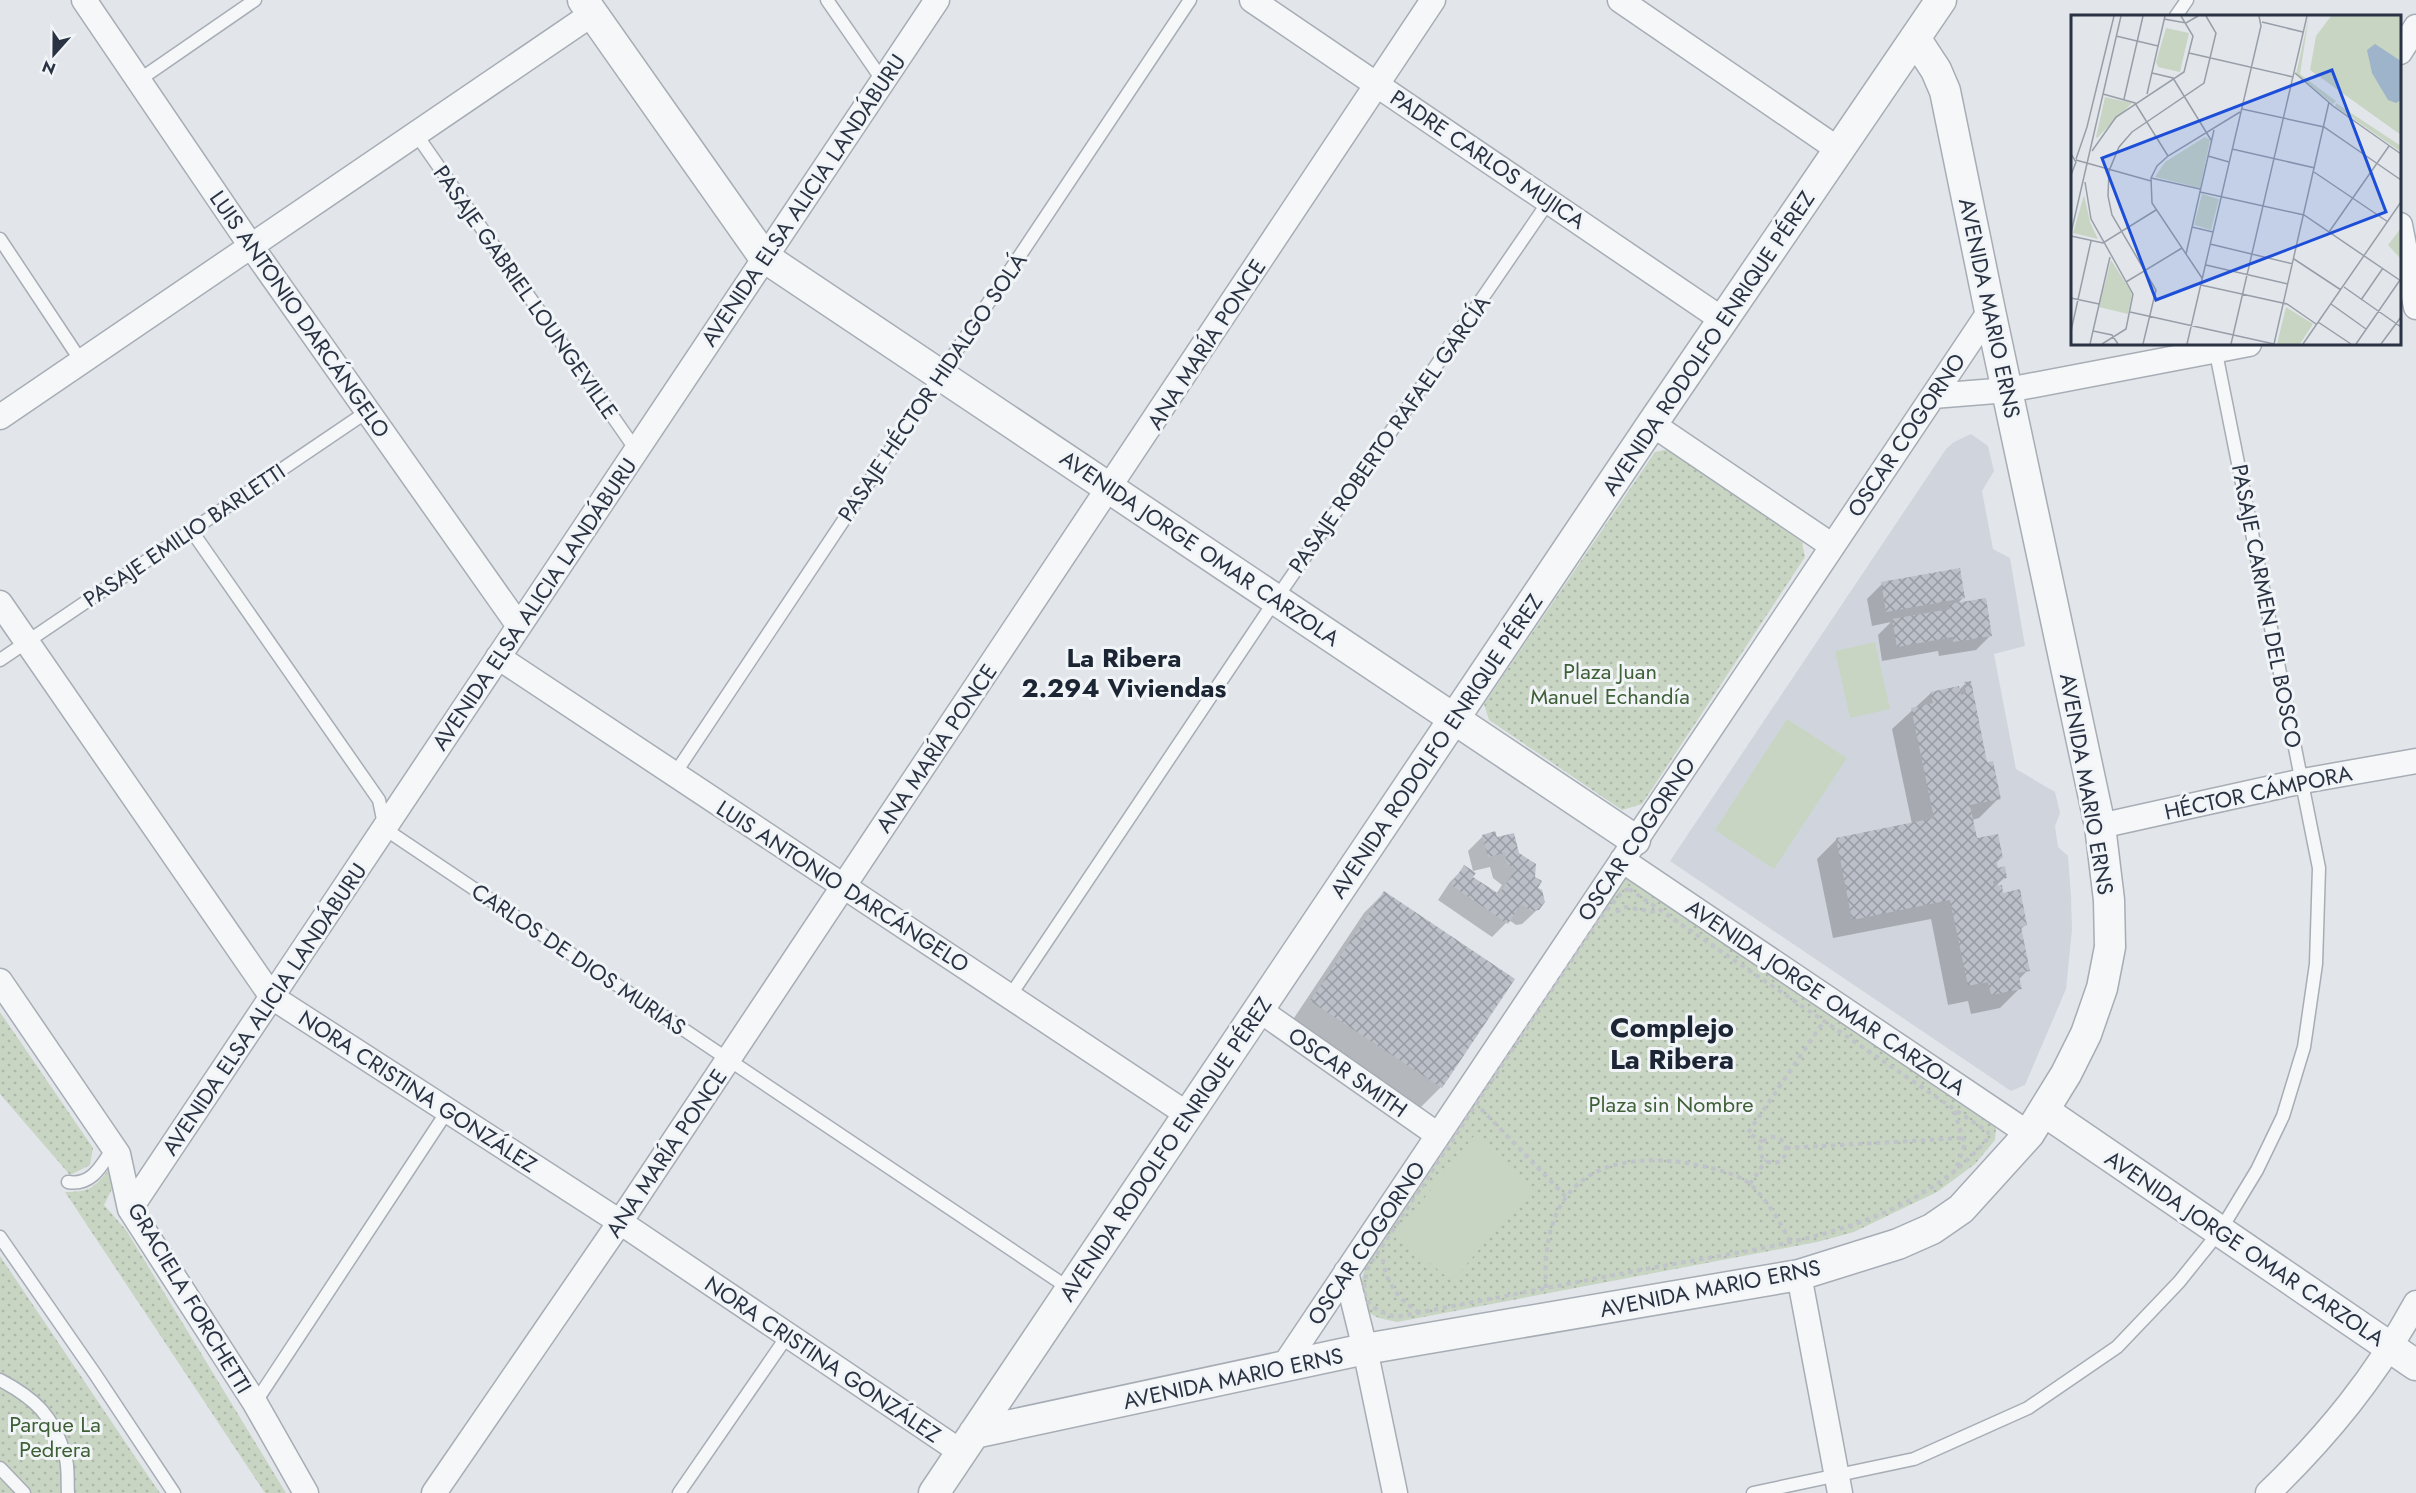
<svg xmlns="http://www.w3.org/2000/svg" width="2416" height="1493" viewBox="0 0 2416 1493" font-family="Jost,sans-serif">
<defs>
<pattern id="grass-dots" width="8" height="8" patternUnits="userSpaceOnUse" patternTransform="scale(1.5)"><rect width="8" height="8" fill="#c8d5c3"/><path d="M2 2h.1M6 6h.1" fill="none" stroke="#acb7a9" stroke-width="1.8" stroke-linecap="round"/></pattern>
<pattern id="building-cross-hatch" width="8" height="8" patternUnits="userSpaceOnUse" patternTransform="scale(1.5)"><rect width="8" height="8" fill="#babfc8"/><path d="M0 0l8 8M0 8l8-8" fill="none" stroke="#979ca4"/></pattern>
</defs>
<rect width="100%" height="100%" fill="#e2e6eb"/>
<path fill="#d0d5dd" d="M1971,434L1988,446L1994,471L1982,491L1993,549L2010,558L2025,646L1994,654L2016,769L2055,792L2060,813L2055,826L2058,847L2068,856L2071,895L2072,930L2066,989L2025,1085L2011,1091L1670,861L1946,449L1954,442Z"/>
<path fill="url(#grass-dots)" d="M1669,449L1802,542L1805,557L1642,804L1622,810L1489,720L1484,704L1655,452Z
M1630,875L1655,896L1996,1128L1995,1140L1975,1164L1937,1192L1854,1232L1817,1242L1397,1322C1390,1320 1378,1319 1373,1315C1352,1301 1362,1274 1370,1256L1597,922C1604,908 1612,877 1630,875Z
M0,1012L93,1148L90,1165L70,1175L0,1094Z
M108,1170L115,1183L104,1205L126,1230L286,1493H265L65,1192C88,1192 94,1189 108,1170Z
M0,1256L142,1467L160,1493H0Z"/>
<path fill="#c8d5c3" d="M1875,642L1890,709L1850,718L1835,651Z
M1787,719L1847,758L1774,869L1715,830Z
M1474,1136L1533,1187L1452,1281L1395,1235Z"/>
<path fill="#0003" d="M1882,584L1964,597L1956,605L1991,635L1976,650L1939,656L1938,651L1882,661L1878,635L1891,622L1872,626L1867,599Z
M1965,684L1986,764L1999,798L1979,818L1972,820L1976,840L2002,857L1996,863L1997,870L2005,877L1995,887L2025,925L2020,930L2028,970L2018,980L2020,988L2000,1008L1971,1014L1968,1001L1948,1005L1931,919L1833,938L1817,859L1837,839L1912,824L1892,729L1931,693L1959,690Z
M1483,836L1496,839L1517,854L1534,878L1536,888L1538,909L1522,924L1516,925L1509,920L1492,937L1438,900L1450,882L1465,867L1471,877L1496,894L1502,885L1493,878L1490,867L1473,871L1468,851Z
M1384,893L1513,979L1441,1087L1421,1107L1292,1021L1364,913Z"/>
<path fill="url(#building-cross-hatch)" d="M1960,568L1965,598L1886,612L1881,582Z
M1986,598L1992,636L1953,642V637L1897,647L1892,619L1950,609L1949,604Z
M1971,681L1987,762L1993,761L2001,799L1970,805L1977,838L1998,834L2003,858L1996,859L1998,868L2005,866L2007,878L1993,881L1994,886L2002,885L2003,893L2020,889L2027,925L2021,927L2030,971L2018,973L2022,989L1991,995L1988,982L1968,986L1950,900L1852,920L1836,838L1934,818L1911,708L1933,703L1930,692L1959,686L1961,695L1966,693L1964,682Z
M1495,831L1497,837L1514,833L1519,853L1536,864L1535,877L1542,881L1538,888L1542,890L1545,902L1539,910L1531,911L1521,904L1508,924L1451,885L1464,865L1476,873L1473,877L1499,894L1516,869L1507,864L1505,853L1488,857L1482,835Z
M1384,891L1515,979L1442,1088L1310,1001Z"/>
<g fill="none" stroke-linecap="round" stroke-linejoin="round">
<defs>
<path id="service" d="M827,0L883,81
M2176,16L2187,0
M139,80L255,0
M416,134L636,450
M0,239L81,361
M191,530L379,800L385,829L1070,1289
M0,660L368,411
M674,775L1190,0
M1010,996L1276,599L1549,201
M68,1182C92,1186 102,1165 113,1148
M0,1237L95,1374L174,1493
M0,1380C36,1399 53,1416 65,1455C69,1467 67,1481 68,1493
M255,1403L448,1110
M0,1468L24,1493
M679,1493L788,1335
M1753,1493L1914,1459L2028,1408L2117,1347L2179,1282L2220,1231L2257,1170L2283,1116L2304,1047L2316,964L2319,868L2215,348"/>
<path id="minor" d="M84,0L251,246L519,626
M1252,0L1723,320
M1620,0L1839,150
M2400,52L2416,27
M2400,225L2416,307
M1933,396L2008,390L2249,344
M0,417L592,14
M1652,424L1831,545
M0,603L272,997L620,1222L961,1452
M498,657L1187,1114
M2100,826L2303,781L2416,761
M1622,860L2029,1134
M0,981L118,1154L130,1209L255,1403L306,1493
M1258,1009L1438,1135
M130,1209L937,0
M1346,1272L1365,1349L1395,1493
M1799,1275L1840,1493
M1283,1367L1990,311
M434,1493L620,1222L1433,0
M2268,1493C2328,1435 2376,1376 2416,1303"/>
<path id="tertiary" d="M583,0L764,257L1635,840
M2044,1111L2416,1365
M974,1433L1365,1349L1799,1275L1898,1244L1932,1229L1961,1209L2029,1134L2066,1074L2086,1034L2102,988L2110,947L2109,900L2100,826L1990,311L1945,91L1936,70L1915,38
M934,1493L1652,424L1941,0"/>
</defs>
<use href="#service" stroke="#a7adb5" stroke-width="15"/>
<use href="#minor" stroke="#a7adb5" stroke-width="27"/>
<use href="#tertiary" stroke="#a7adb5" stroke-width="33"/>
<path stroke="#c0c4ca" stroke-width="4" stroke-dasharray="4.5 4.5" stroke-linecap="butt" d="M1629,889L1988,1132L1989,1137C1907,1236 1762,1247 1645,1269C1562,1285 1479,1301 1396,1317C1364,1308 1359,1296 1369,1266L1597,922L1623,891Z
M1616,912L1626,907L1655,912
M1481,1109L1566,1197
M1954,1111L1965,1144L1956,1169
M1760 1150a13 13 0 1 1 26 0a13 13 0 1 1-26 0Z
M1763,1142L1748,1133L1824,1021
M1786,1148L1963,1138
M1750,1184L1766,1160
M1383,1259C1385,1283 1399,1299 1418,1312
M1546,1288C1540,1190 1592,1149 1687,1163C1704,1166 1739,1173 1751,1185C1768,1201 1779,1221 1790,1241"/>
<use href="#service" stroke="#f5f7f9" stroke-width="12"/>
<use href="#minor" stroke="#f5f7f9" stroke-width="24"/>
<use href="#tertiary" stroke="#f5f7f9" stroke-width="30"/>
</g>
<g text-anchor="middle" stroke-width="6" stroke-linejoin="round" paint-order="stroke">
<g font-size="22" fill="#2a3343" stroke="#f2f5f8">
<text transform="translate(1488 159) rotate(34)" y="8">PADRE CARLOS MUJICA</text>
<text transform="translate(803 200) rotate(-56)" y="8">AVENIDA ELSA ALICIA LANDÁBURU</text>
<text transform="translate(526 292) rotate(55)" y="8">PASAJE GABRIEL LOUNGEVILLE</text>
<text transform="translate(1990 308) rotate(78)" y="8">AVENIDA MARIO ERNS</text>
<text transform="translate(300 314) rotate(55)" y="8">LUIS ANTONIO DARCÁNGELO</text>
<text transform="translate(1708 343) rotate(-56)" y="8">AVENIDA RODOLFO ENRIQUE PÉREZ</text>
<text transform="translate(1206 344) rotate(-57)" y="8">ANA MARÍA PONCE</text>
<text transform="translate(932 387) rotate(-56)" y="8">PASAJE HÉCTOR HIDALGO SOLÁ</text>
<text transform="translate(1389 434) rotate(-55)" y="8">PASAJE ROBERTO RAFAEL GARCÍA</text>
<text transform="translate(1906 435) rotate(-56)" y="8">OSCAR COGORNO</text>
<text transform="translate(184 535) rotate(-34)" y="8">PASAJE EMILIO BARLETTI</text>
<text transform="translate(1200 548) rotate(34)" y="8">AVENIDA JORGE OMAR CARZOLA</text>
<text transform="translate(534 604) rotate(-56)" y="8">AVENIDA ELSA ALICIA LANDÁBURU</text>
<text transform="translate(2267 606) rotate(79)" y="8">PASAJE CARMEN DEL BOSCO</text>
<text transform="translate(1436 746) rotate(-56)" y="8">AVENIDA RODOLFO ENRIQUE PÉREZ</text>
<text transform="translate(936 748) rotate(-56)" y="8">ANA MARÍA PONCE</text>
<text transform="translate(2087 784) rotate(80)" y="8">AVENIDA MARIO ERNS</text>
<text transform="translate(2258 792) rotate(-12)" y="8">HÉCTOR CÁMPORA</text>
<text transform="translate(1636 839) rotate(-56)" y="8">OSCAR COGORNO</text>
<text transform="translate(843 886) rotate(33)" y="8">LUIS ANTONIO DARCÁNGELO</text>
<text transform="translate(579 959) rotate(34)" y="8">CARLOS DE DIOS MURIAS</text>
<text transform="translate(1826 997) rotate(34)" y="8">AVENIDA JORGE OMAR CARZOLA</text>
<text transform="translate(264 1009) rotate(-56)" y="8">AVENIDA ELSA ALICIA LANDÁBURU</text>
<text transform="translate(1348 1072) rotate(35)" y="8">OSCAR SMITH</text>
<text transform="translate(418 1091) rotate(33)" y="8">NORA CRISTINA GONZÁLEZ</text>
<text transform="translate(1165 1149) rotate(-56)" y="8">AVENIDA RODOLFO ENRIQUE PÉREZ</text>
<text transform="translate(666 1153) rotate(-56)" y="8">ANA MARÍA PONCE</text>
<text transform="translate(1366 1243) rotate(-56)" y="8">OSCAR COGORNO</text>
<text transform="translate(2245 1248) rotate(34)" y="8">AVENIDA JORGE OMAR CARZOLA</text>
<text transform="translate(1710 1288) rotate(-11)" y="8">AVENIDA MARIO ERNS</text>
<text transform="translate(190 1298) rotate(59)" y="8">GRACIELA FORCHETTI</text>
<text transform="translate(823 1359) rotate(34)" y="8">NORA CRISTINA GONZÁLEZ</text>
<text transform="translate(1233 1378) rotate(-12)" y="8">AVENIDA MARIO ERNS</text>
</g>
<g font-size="22" fill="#3f5f37" stroke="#f2f5f8">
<text x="1610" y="679">Plaza Juan<tspan x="1610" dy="25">Manuel Echandía</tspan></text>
<text x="1671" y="1112">Plaza sin Nombre</text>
<text x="55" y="1432">Parque La<tspan x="55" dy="25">Pedrera</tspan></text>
</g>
<g font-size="26" font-weight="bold" fill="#1c2534" stroke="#f2f5f8">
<text x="1124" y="667">La Ribera<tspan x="1124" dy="30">2.294 Viviendas</tspan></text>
</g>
<g font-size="28" font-weight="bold" fill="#1c2534" stroke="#f2f5f8">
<text x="1672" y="1037">Complejo<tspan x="1672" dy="32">La Ribera</tspan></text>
</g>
</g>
<g transform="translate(2071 15)">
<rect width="330" height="330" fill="#e2e6eb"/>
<path d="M238,1L229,59L265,86L262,89L225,59ZM260,1H330V120L239,55L245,21ZM34,82L61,88L26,123L25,122ZM265,88L330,131V137L264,91ZM134,122L139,125L129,173L84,162L94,147ZM131,179L148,184L140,215L123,210ZM13,180L19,207L27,224L2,218ZM330,213V244L317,230ZM40,245L61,278L57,299L28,292ZM215,292L242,309L229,329H206Z" fill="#c8d5c3"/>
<path d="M95,13L118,18L109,57L87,52L85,47Z" fill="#c8d5c3"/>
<path d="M304,29L330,46V85L325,88L317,85L301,58L296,35Z" fill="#9eb4ca"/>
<path fill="none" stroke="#989ea8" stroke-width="1.5" d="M93,4L115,8L127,1M191,7L232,17M45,21L87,31M118,38L222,62M81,58L102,63L140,125M224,58L262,91L330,139M32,79L64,88L97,141M76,79L94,1M53,84L72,1M171,94L253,112L330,165M161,134L244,153M21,136L45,102L113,57L122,21L110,1M0,139L5,147L0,160M137,141L158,147M5,144L16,112L43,1M5,145L80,166M243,157L317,207M80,163L129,174M14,167L20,204L62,279L55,314L31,329M129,177L233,200L330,266M121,212L142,217M258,217L318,131M0,218L50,1M0,221L32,228L85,195M139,229L222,249M115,239L143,115M223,244L270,275M135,250L217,269M131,263L81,188L80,163L86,151L97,141L169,97M55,267L111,233M130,270L216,289L245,309M273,272L330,312M0,283L28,289M290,285L312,253M260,289L295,314M59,297L203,329M247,307L280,329M0,316L20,226M22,316L41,320L47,329M19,329L39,242M72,329L85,275L41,200L37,181L38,156L48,132L61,117L133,68L145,18L135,1M116,329L190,11L188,1M160,329L236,1M203,329L258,87M232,329L330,187M285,329L329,265M310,329L330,302"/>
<path fill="#1d4ed8" fill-opacity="0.15" stroke="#1d4ed8" stroke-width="3" d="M261,55L315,197L85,285L31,143Z"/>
<rect width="330" height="330" fill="none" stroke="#2a3343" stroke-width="3"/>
</g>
<g transform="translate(54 54) rotate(201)" stroke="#f2f5f8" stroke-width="4.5" paint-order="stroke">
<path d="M0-4.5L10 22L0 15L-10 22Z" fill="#2a3343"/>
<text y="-9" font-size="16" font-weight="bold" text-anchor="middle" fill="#2a3343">N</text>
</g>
</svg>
